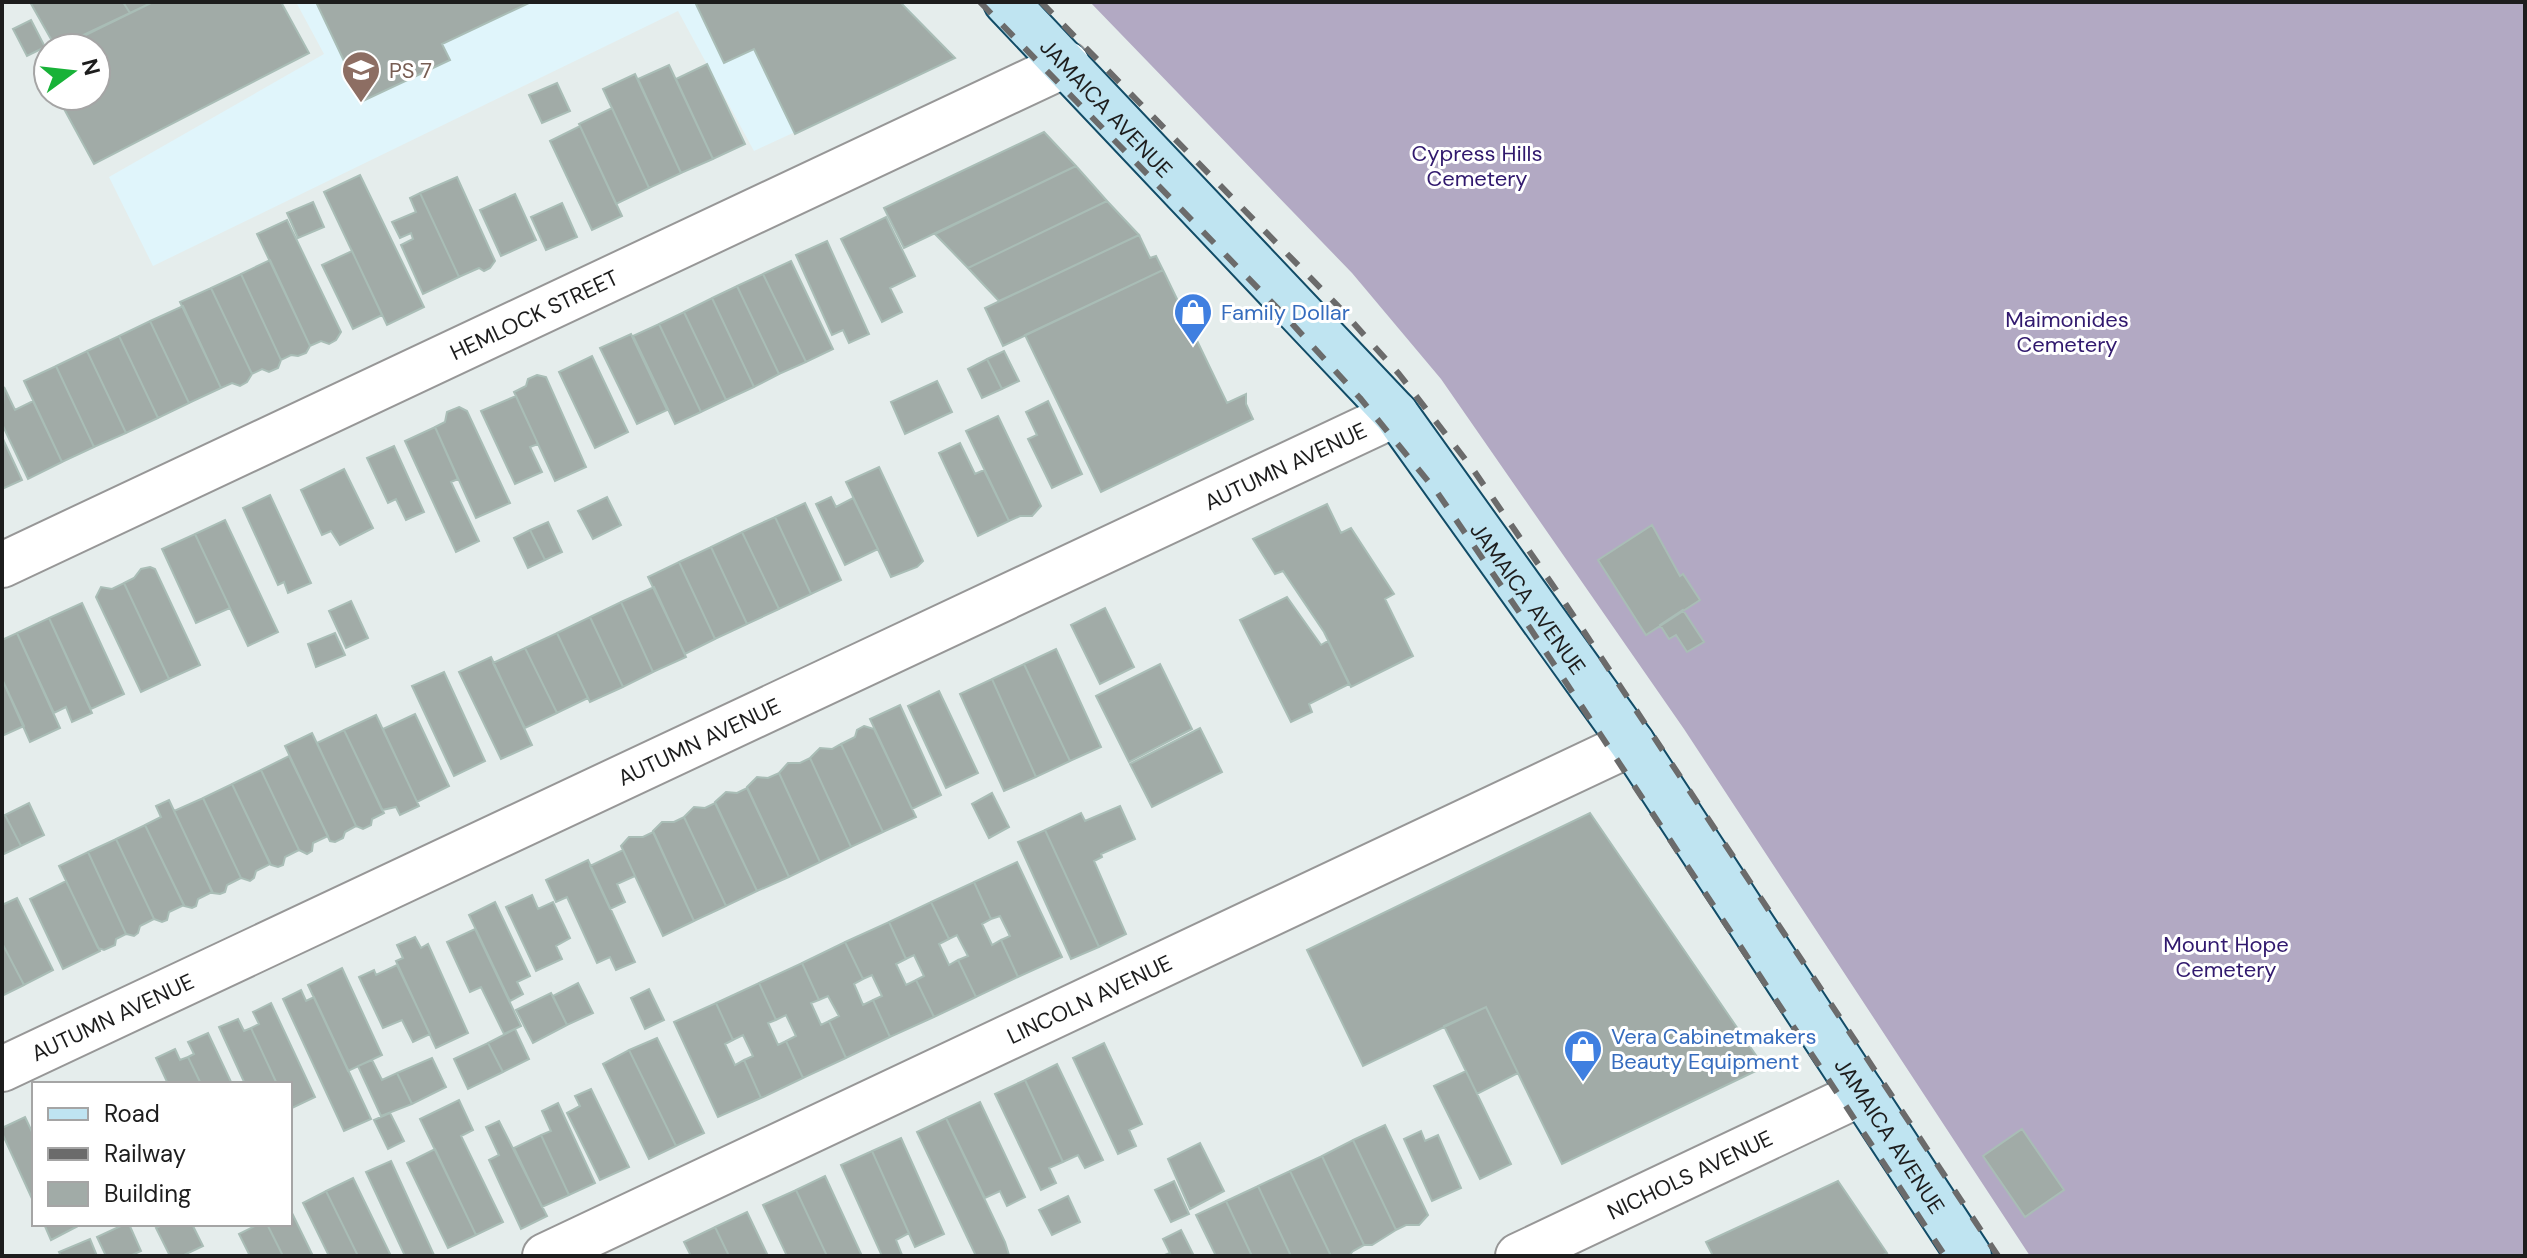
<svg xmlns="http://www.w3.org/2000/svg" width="2527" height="1258" viewBox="0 0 2527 1258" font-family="'DM Sans',sans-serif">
<rect width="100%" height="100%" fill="#e5edec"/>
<path fill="#e0f5fb" d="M296,2H902L955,58L754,151L678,11L153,266L109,177L324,54Z"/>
<path fill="#b2a9c3" d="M1090,2H2525V1256H2030L1684,729L1441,379L1352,273Z"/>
<path fill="#a1aba7" stroke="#a9bdb6" stroke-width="2" d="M30,2H123L130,13L56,48Z
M123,2H153L130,13Z
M153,2H281L309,53L94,164L57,96H96V48H59Z
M316,2H531L442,44L450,60L363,101Z
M695,2H900L955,58L795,134L754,49L724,63Z
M31,20L45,47L27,56L13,29Z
M707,64L745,144L713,159L676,79Z
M669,65L713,159L681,173L638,79Z
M635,74L681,173L649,188L603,89Z
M557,83L570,111L542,123L529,95Z
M612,108L649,188L616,204L579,124Z
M580,126L622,216L592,230L550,141Z
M1044,132L1076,166L904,248L884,208Z
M1076,166L1107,201L968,268L935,234Z
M360,175L424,307L387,325L324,192Z
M457,177L495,261L490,268L484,271L479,268L459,277L420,193Z
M420,193L459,277L423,294L401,245L413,239L411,233L400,238L392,222L416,212L410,198Z
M515,194L536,240L501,256L480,210Z
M1107,201L1139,235L999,301L968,268Z
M313,202L324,227L298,238L287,213Z
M562,203L577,237L546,250L531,217Z
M886,217L915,276L890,288L902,312L882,322L841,239Z
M287,220L341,332L336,340L329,344L321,341L310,346L257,234Z
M1139,235L1150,258L1156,256L1163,270L1003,346L985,308Z
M827,241L869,334L849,343L843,330L832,335L796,255Z
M352,251L382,315L353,329L322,265Z
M270,260L310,346L306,353L298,356L291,355L281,360L241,274Z
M791,261L833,349L806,362L763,274Z
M1163,270L1227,403L1246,394V404L1253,419L1101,492L1025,335Z
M241,274L281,360L278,368L269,372L262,369L252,374L211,288Z
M763,274L806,362L779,374L737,286Z
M737,286L779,374L754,387L712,298Z
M211,288L252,374L247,382L240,386L232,383L221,388L180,302Z
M712,298L754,387L726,400L684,312Z
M183,306L221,388L189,403L150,321Z
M684,312L726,400L701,412L659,324Z
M150,321L189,403L158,418L119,336Z
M659,324L701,412L675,424L633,336Z
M631,334L667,410L637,424L600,348Z
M119,336L158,418L126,433L87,351Z
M87,351L126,433L94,447L56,366Z
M1004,351L1019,381L1002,389L987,359Z
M592,356L628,432L595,448L559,372Z
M987,359L1002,389L982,398L968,369Z
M56,366L94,447L62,462L24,381Z
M537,375L546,377L586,467L555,481L514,392L526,386L528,379Z
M937,381L952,412L905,434L891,402Z
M4,387L15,410L33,401L62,462L28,479L2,424Z
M516,396L538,444L530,447L542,472L515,484L481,411Z
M1048,401L1082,474L1052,488L1028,439L1037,435L1026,412Z
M459,407L467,411L510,503L476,518L435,427L445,422L447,412Z
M998,416L1041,506L1032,516H1020L1009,521L966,431Z
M435,427L458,479L451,482L479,541L456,552L405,441Z
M2,437L22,480L2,489Z
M960,443L975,474L984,470L1009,521L978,536L939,453Z
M394,446L424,512L406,520L396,499L388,503L367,458Z
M879,467L923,561L917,567L891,577L846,482Z
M344,469L373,528L340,545L331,531L322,535L301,490Z
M270,495L311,583L288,593L284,582L278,585L243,508Z
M607,497L621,525L593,539L578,511Z
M831,497L836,507L853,498L878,549L845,565L816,504Z
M805,503L841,580L811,594L775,517Z
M1327,504L1341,533L1351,528L1394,594L1385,599L1413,656L1351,687L1324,632L1283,571L1275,574L1253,539Z
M775,517L811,594L779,609L742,532Z
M225,520L278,632L248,646L195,534Z
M548,522L562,552L545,560L530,530Z
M1652,525L1680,576L1683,574L1700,600L1646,635L1598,560Z
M530,530L545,560L528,568L514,538Z
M742,532L779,609L747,624L711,547Z
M195,534L230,608L196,623L162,549Z
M711,547L747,624L715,639L679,562Z
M679,562L715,639L685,654L648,577Z
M150,567L155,569L200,665L169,679L124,583L134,578L141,569Z
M124,583L169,679L141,692L96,597L101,587L112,589Z
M654,587L686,657L653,672L621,602Z
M1287,597L1321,645L1328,641L1349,684L1309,704L1312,712L1291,722L1240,620Z
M351,601L368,638L346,648L329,611Z
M621,602L653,672L623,687L590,617Z
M82,603L124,694L91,709L49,618Z
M1105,608L1134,667L1100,684L1071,625Z
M1683,610L1704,642L1687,652L1676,635L1669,639L1660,625Z
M590,617L623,687L590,702L557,633Z
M49,618L92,713L72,722L66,707L54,713L17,633Z
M17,633L60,728L30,742L2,679V640Z
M335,633L345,655L316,667L308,644Z
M557,633L588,698L557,713L525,648Z
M525,648L557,713L525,728L493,663Z
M1056,649L1101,747L1070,761L1024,664Z
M491,657L532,745L501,759L459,672Z
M1024,664L1070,761L1036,777L992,679Z
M1160,664L1192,729L1129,762L1096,696Z
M444,672L485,761L454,776L412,686Z
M2,679L24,726L2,736Z
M992,679L1036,777L1004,791L960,694Z
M939,691L978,773L946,788L908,706Z
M900,705L941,795L912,809L870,719Z
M415,714L449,786L417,802L383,729Z
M376,715L419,806L400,815L396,807L382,810L344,730Z
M864,726L874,729L916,817L883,832L841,744L855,737L857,730Z
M1200,728L1222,772L1152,807L1130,764Z
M344,730L384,813L372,819L371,825L363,829L356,826L317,743Z
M312,733L356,826L345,832L343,838L335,842L330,841L285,746Z
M841,744L883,832L851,847L810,758L820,748L832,749Z
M289,756L328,836L313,843L312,851L307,854L299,850L261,770Z
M810,758L851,847L820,862L779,773L788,763H800Z
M261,770L299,850L285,857L283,865L278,867L271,865L232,784Z
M779,773L820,862L789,877L747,787L757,777L768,778Z
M232,784L270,864L256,871L254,878L250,881L241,878L203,798Z
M747,788L789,877L757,891L715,802L726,792L737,793Z
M992,793L1009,827L989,838L972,804Z
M203,798L241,878L227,885L225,892L220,894L213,893L174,811Z
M169,800L212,892L198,899L196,906L192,908L184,906L145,825L161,817L156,806Z
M29,803L44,835L21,846L5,815Z
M715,803L757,891L726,906L684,817L694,807L705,808Z
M1120,806L1135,839L1101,854L1102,857L1094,861L1126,934L1099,947L1045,830L1081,813L1085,821Z
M1590,813L1764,1067L1562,1164L1486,1007L1363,1066L1307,950Z
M5,815L21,846L2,855V816Z
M684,817L726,906L694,921L653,831L662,822H674Z
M145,825L184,905L169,912L167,920L162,922L154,919L116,839Z
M1045,830L1099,947L1071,959L1018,842Z
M653,832L694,921L663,936L621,846L629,837H643Z
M116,839L154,919L140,926L138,933L134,936L126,934L88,852Z
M623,850L635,876L617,884L625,902L610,909L590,866Z
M88,852L126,934L116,939L115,945L104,950L98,948L59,866Z
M588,860L635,962L616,970L610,957L597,963L567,897L556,902L546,880Z
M1017,862L1062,957L1018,977L1001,940L1010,936L1000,916L991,919L974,882Z
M66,881L100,951L63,969L30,899Z
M974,882L991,919L982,924L992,945L1001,940L1018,977L976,997L958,960L968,956L957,935L949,939L931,902Z
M532,895L538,909L553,902L570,938L556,946L562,959L536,971L506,907Z
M17,898L53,970L24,985L2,943V905Z
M495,902L530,976L517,982L523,994L510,1001L469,915Z
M931,902L949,939L939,944L949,965L958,960L976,997L934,1017L916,980L924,976L914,955L906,959L889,922Z
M889,922L906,959L896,964L906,985L916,980L934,1017L890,1037L873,1000L882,996L872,975L863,979L845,942Z
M475,929L521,1026L504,1034L481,987L470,992L447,942Z
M415,937L421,948L428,944L468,1033L436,1048L396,961L403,958L397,945Z
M845,942L863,979L854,984L863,1005L873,1000L890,1037L846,1058L829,1021L839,1016L828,996L819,1000L802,963Z
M2,943L24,985L2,996Z
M802,963L819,1000L811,1003L821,1025L829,1021L846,1058L803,1078L786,1041L796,1036L786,1015L776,1020L759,983Z
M397,965L430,1034L413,1042L402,1020L383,1028L359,977L374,970L376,975Z
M342,968L382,1055L348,1071L308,985Z
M578,983L593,1013L567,1025L553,996Z
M759,983L776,1020L768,1023L778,1045L786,1041L803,1078L761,1098L744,1060L753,1056L743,1035L733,1040L716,1003Z
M649,989L664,1020L645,1029L631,998Z
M301,990L306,1001L314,997L371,1119L344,1131L283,999Z
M551,993L567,1025L533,1043L516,1010Z
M271,1003L315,1097L290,1109V1084H277L251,1028L259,1024L253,1012Z
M716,1003L733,1040L725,1044L735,1065L744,1060L761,1098L718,1117L674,1022Z
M1486,1007L1518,1073L1477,1094L1444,1026Z
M238,1019L244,1031L251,1028L277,1084H245L219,1027Z
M515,1029L529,1059L503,1072L488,1043Z
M208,1033L232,1084H201L188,1057L194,1054L188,1042Z
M657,1038L704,1133L676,1146L629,1050Z
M488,1043L503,1072L468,1089L454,1059Z
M1104,1043L1142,1124L1129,1130L1136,1146L1118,1154L1073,1058Z
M175,1049L180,1060L188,1057L201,1084H168L156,1058Z
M629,1050L676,1146L649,1159L603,1064Z
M432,1058L446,1087L412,1104L397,1073Z
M372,1060L382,1080L397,1073L412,1104L381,1116L358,1066Z
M1057,1064L1103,1160L1085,1168L1078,1155L1063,1162L1025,1080Z
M1466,1071L1511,1164L1480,1179L1434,1086Z
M1025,1080L1063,1162L1049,1168L1056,1183L1041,1190L995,1094Z
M591,1089L629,1167L600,1180L567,1113L580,1106L575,1096Z
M459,1100L473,1130L461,1136L503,1222L476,1235L420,1119Z
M980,1102L1025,1197L1007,1206L1000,1191L985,1198L946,1118Z
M558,1103L595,1183L569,1195L541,1135L551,1131L542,1111Z
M390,1113L404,1141L388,1149L374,1120Z
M25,1117L34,1136V1203L2,1133V1128Z
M946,1118L1005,1242L1009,1255L1006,1256H976L917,1132Z
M499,1121L547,1216L521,1229L489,1160L499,1155L486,1127Z
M1385,1125L1428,1215L1419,1225H1406L1396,1230L1353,1140Z
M2022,1129L2064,1190L2025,1217L1983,1156Z
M1421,1131L1425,1141L1438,1135L1461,1188L1432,1201L1404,1139Z
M541,1135L569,1195L542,1207L514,1148Z
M901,1138L944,1234L915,1247L872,1151Z
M1353,1140L1396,1230L1372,1245H1364L1322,1156Z
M1200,1143L1224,1191L1190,1209L1168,1159Z
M435,1149L476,1235L448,1248L407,1163Z
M872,1151L909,1233L896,1240L902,1255L900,1256H882L841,1165Z
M1322,1156L1364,1245L1353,1251L1349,1256H1331L1290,1171Z
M391,1161L434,1255L405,1256L366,1172Z
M1290,1171L1331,1256H1291L1258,1186Z
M825,1176L862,1256H827L796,1190Z
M353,1178L391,1256H358L326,1191Z
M1174,1181L1189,1214L1171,1222L1155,1190Z
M1838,1181L1887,1253L1881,1256H1713L1706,1242Z
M1258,1186L1291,1256H1252L1226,1201Z
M796,1190L827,1256H787L763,1205Z
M326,1191L358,1256H329L303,1203Z
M1068,1196L1080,1222L1052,1235L1039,1210Z
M1226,1201L1252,1256H1216L1196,1215Z
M290,1209L313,1256H283L267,1224H290Z
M747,1212L768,1256H729L715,1227Z
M44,1224H77L78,1226L51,1240Z
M125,1224H129L141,1251L130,1256H106L97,1237Z
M164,1224H192L203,1246L182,1256H170L156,1228Z
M259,1224H267L283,1256H250L239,1234Z
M715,1227L729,1256H691L684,1242Z
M1181,1230L1194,1256H1162L1170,1253L1163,1239Z
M90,1239L97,1256H61L59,1252Z"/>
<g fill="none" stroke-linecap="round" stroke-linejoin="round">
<defs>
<g id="street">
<path id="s1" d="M2,565L1067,64"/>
<path id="s2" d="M2,1069L1396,414"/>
<path id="s3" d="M545,1256L1632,743"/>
<path id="s4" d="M1518,1256L1862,1093"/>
</g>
<g id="secondary">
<path id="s5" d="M1006,2L1396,414L1632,743L1969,1256"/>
</g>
</defs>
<use href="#street" stroke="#979797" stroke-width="48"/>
<use href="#secondary" stroke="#124c67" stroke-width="48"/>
<use href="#street" stroke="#fff" stroke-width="44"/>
<use href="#secondary" stroke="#bfe4f1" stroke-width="44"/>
<path stroke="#6b6b6b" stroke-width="6" stroke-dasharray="16 16" stroke-linecap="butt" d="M980,2L1285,316L1360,398L1437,492L1528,625L1945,1256
M1041,2L1340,308L1399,374L1472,468L1563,600L1998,1256"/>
</g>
<defs>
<symbol id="school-pin" viewBox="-11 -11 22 30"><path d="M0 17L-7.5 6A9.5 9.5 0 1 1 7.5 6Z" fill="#8d6e63" stroke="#fff"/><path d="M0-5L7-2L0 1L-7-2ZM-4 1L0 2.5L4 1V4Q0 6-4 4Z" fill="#fff"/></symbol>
<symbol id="shop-pin" viewBox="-11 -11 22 30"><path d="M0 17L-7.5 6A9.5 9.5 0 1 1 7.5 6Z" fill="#3f7fe0" stroke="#fff"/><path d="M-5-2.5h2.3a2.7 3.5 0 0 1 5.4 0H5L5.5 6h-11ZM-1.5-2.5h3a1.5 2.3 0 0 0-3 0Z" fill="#fff"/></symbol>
</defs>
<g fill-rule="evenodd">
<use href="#school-pin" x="339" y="48" width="44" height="60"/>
<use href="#shop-pin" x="1171" y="290" width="44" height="60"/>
<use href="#shop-pin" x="1561" y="1027" width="44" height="60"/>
</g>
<g text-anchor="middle" stroke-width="6" stroke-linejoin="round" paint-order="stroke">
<g font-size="22" fill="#785e54" stroke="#fff" text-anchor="start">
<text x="389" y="78">PS 7</text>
</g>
<g font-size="22" fill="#1d1d1d" stroke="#fff">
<text dy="8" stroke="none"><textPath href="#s5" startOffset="146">JAMAICA AVENUE</textPath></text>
<text dy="8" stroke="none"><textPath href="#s1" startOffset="588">HEMLOCK STREET</textPath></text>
<text dy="8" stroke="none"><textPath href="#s2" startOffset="1418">AUTUMN AVENUE</textPath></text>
<text dy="8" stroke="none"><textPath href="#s5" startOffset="794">JAMAICA AVENUE</textPath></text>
<text dy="8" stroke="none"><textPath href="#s2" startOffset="770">AUTUMN AVENUE</textPath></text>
<text dy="8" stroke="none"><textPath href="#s3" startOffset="602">LINCOLN AVENUE</textPath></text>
<text dy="8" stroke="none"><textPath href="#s2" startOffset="122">AUTUMN AVENUE</textPath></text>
<text dy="8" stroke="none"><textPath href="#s5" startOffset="1442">JAMAICA AVENUE</textPath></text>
<text dy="8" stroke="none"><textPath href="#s4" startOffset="190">NICHOLS AVENUE</textPath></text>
</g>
<g font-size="22" fill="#31196e" stroke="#fff">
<text x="1477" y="161">Cypress Hills<tspan x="1477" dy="25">Cemetery</tspan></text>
<text x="2067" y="327">Maimonides<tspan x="2067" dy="25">Cemetery</tspan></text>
<text x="2226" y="952">Mount Hope<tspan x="2226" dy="25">Cemetery</tspan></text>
</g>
<g font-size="22" fill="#366cbe" stroke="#fff" text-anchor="start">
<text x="1221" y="320">Family Dollar</text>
<text x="1611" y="1044">Vera Cabinetmakers<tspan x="1611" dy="25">Beauty Equipment</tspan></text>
</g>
</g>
<rect width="2527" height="1258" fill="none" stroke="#1d1d1d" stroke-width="8"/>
<rect x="32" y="1082" width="260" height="144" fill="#ffffff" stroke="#a5a5a5" stroke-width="2"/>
<rect x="48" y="1108" width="40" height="12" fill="#bfe4f1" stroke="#a5a5a5" stroke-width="2"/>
<text x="104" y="1122" font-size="24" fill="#1d1d1d">Road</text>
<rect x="48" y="1148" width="40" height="12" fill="#6b6b6b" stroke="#a5a5a5" stroke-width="2"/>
<text x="104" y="1162" font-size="24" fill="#1d1d1d">Railway</text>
<rect x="48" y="1182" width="40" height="24" fill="#a1aba7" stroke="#a5a5a5" stroke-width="2"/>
<text x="104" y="1202" font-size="24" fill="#1d1d1d">Building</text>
<g transform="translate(72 72) rotate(75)"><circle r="38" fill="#ffffff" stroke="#a5a5a5" stroke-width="2"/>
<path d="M0-6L14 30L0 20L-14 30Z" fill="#18b238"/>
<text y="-12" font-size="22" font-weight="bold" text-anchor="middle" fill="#1d1d1d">N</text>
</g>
</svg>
